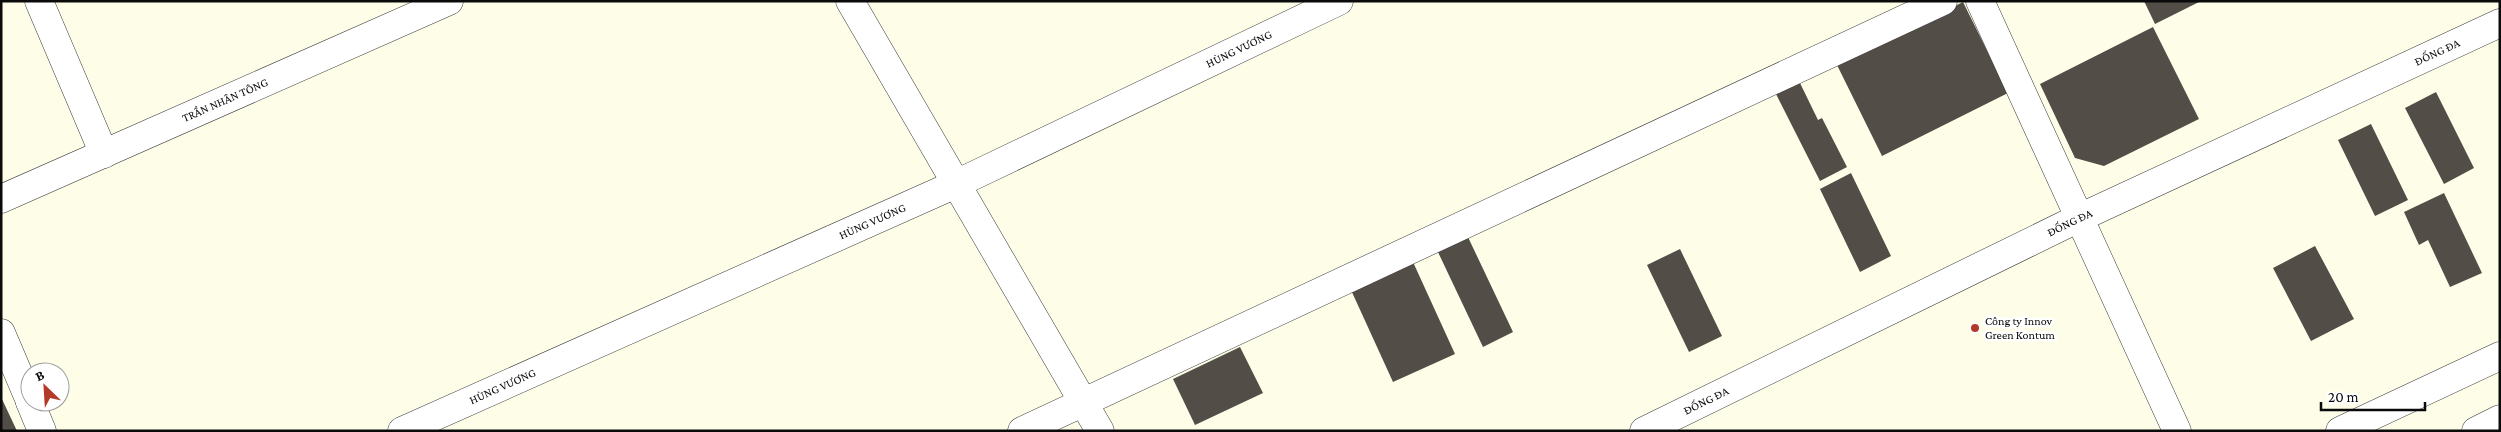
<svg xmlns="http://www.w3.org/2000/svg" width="2501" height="432" viewBox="0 0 2501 432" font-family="'Crimson Pro',serif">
<rect width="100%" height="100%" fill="#fefee8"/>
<path fill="#524d47" d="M2144,1H2201L2155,24Z
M1963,2L2008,93L1882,156L1837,65Z
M2153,27L2199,119L2104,166L2075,158L2040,84Z
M1800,83L1818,120L1822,118L1847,167L1820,181L1776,94Z
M2436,92L2474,168L2444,184L2405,108Z
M2371,124L2408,200L2375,216L2338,140Z
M1851,173L1891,256L1860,272L1820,189Z
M2444,193L2482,273L2450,287L2428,240L2419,245L2404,212Z
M1467,235L1513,332L1483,347L1437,250Z
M2315,246L2354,319L2311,341L2273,268Z
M1680,249L1722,336L1689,352L1647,265Z
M1413,262L1455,354L1393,382L1351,290Z
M1240,347L1263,393L1195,425L1173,379Z
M1,397L17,431H1Z"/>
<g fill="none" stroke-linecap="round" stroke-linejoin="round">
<defs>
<g id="street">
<path d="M39,1L104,154"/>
<path d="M850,1L1100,431"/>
<path d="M1980,1L2177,431"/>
<path id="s1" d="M1,199L449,1"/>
<path d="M1,333L30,401"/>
<path d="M30,402L42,431"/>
<path id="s2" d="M402,431L956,184L1339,1"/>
<path d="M1022,431L1943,1"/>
<path id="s3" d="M1644,431L2079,218L2500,23"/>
<path d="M2340,431L2500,356"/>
<path d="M2476,431L2500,419"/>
</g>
</defs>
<use href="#street" stroke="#3d3d3d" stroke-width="29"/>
<use href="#street" stroke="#fff" stroke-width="28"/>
</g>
<circle fill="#b33a29" stroke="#fff" stroke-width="2" cx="1975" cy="328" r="5"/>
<g text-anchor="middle" stroke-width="5" stroke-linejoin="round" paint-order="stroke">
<g font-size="12" fill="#0a0a0a" stroke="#fff">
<text dy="4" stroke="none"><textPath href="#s2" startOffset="920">HÙNG VƯƠNG</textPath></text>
<text dy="4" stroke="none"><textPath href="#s3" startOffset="879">ĐỐNG ĐA</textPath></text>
<text dy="4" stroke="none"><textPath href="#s1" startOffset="245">TRẦN NHÂN TÔNG</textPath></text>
<text dy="4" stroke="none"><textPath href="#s2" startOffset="515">HÙNG VƯƠNG</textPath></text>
<text dy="4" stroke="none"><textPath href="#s3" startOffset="474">ĐỐNG ĐA</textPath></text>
<text dy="4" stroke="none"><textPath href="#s2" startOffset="110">HÙNG VƯƠNG</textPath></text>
<text dy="4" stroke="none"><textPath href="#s3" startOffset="69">ĐỐNG ĐA</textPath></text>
</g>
<g font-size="12" fill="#0a0a0a" stroke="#fff" text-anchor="start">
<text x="1985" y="325">Công ty Innov<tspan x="1985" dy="14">Green Kontum</tspan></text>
</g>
</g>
<rect width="2501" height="432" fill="none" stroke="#0a0a0a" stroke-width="5"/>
<g transform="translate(45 387) rotate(335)"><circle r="24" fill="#ffffff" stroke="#9d9d9d"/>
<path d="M0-4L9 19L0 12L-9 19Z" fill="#b33a29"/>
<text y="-8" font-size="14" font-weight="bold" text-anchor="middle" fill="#0a0a0a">B</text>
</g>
<path d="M2321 402v8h104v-8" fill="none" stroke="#0a0a0a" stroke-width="2.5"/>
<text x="2328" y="402" font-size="15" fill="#0a0a0a" stroke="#ffffff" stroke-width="4" paint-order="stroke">20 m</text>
</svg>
